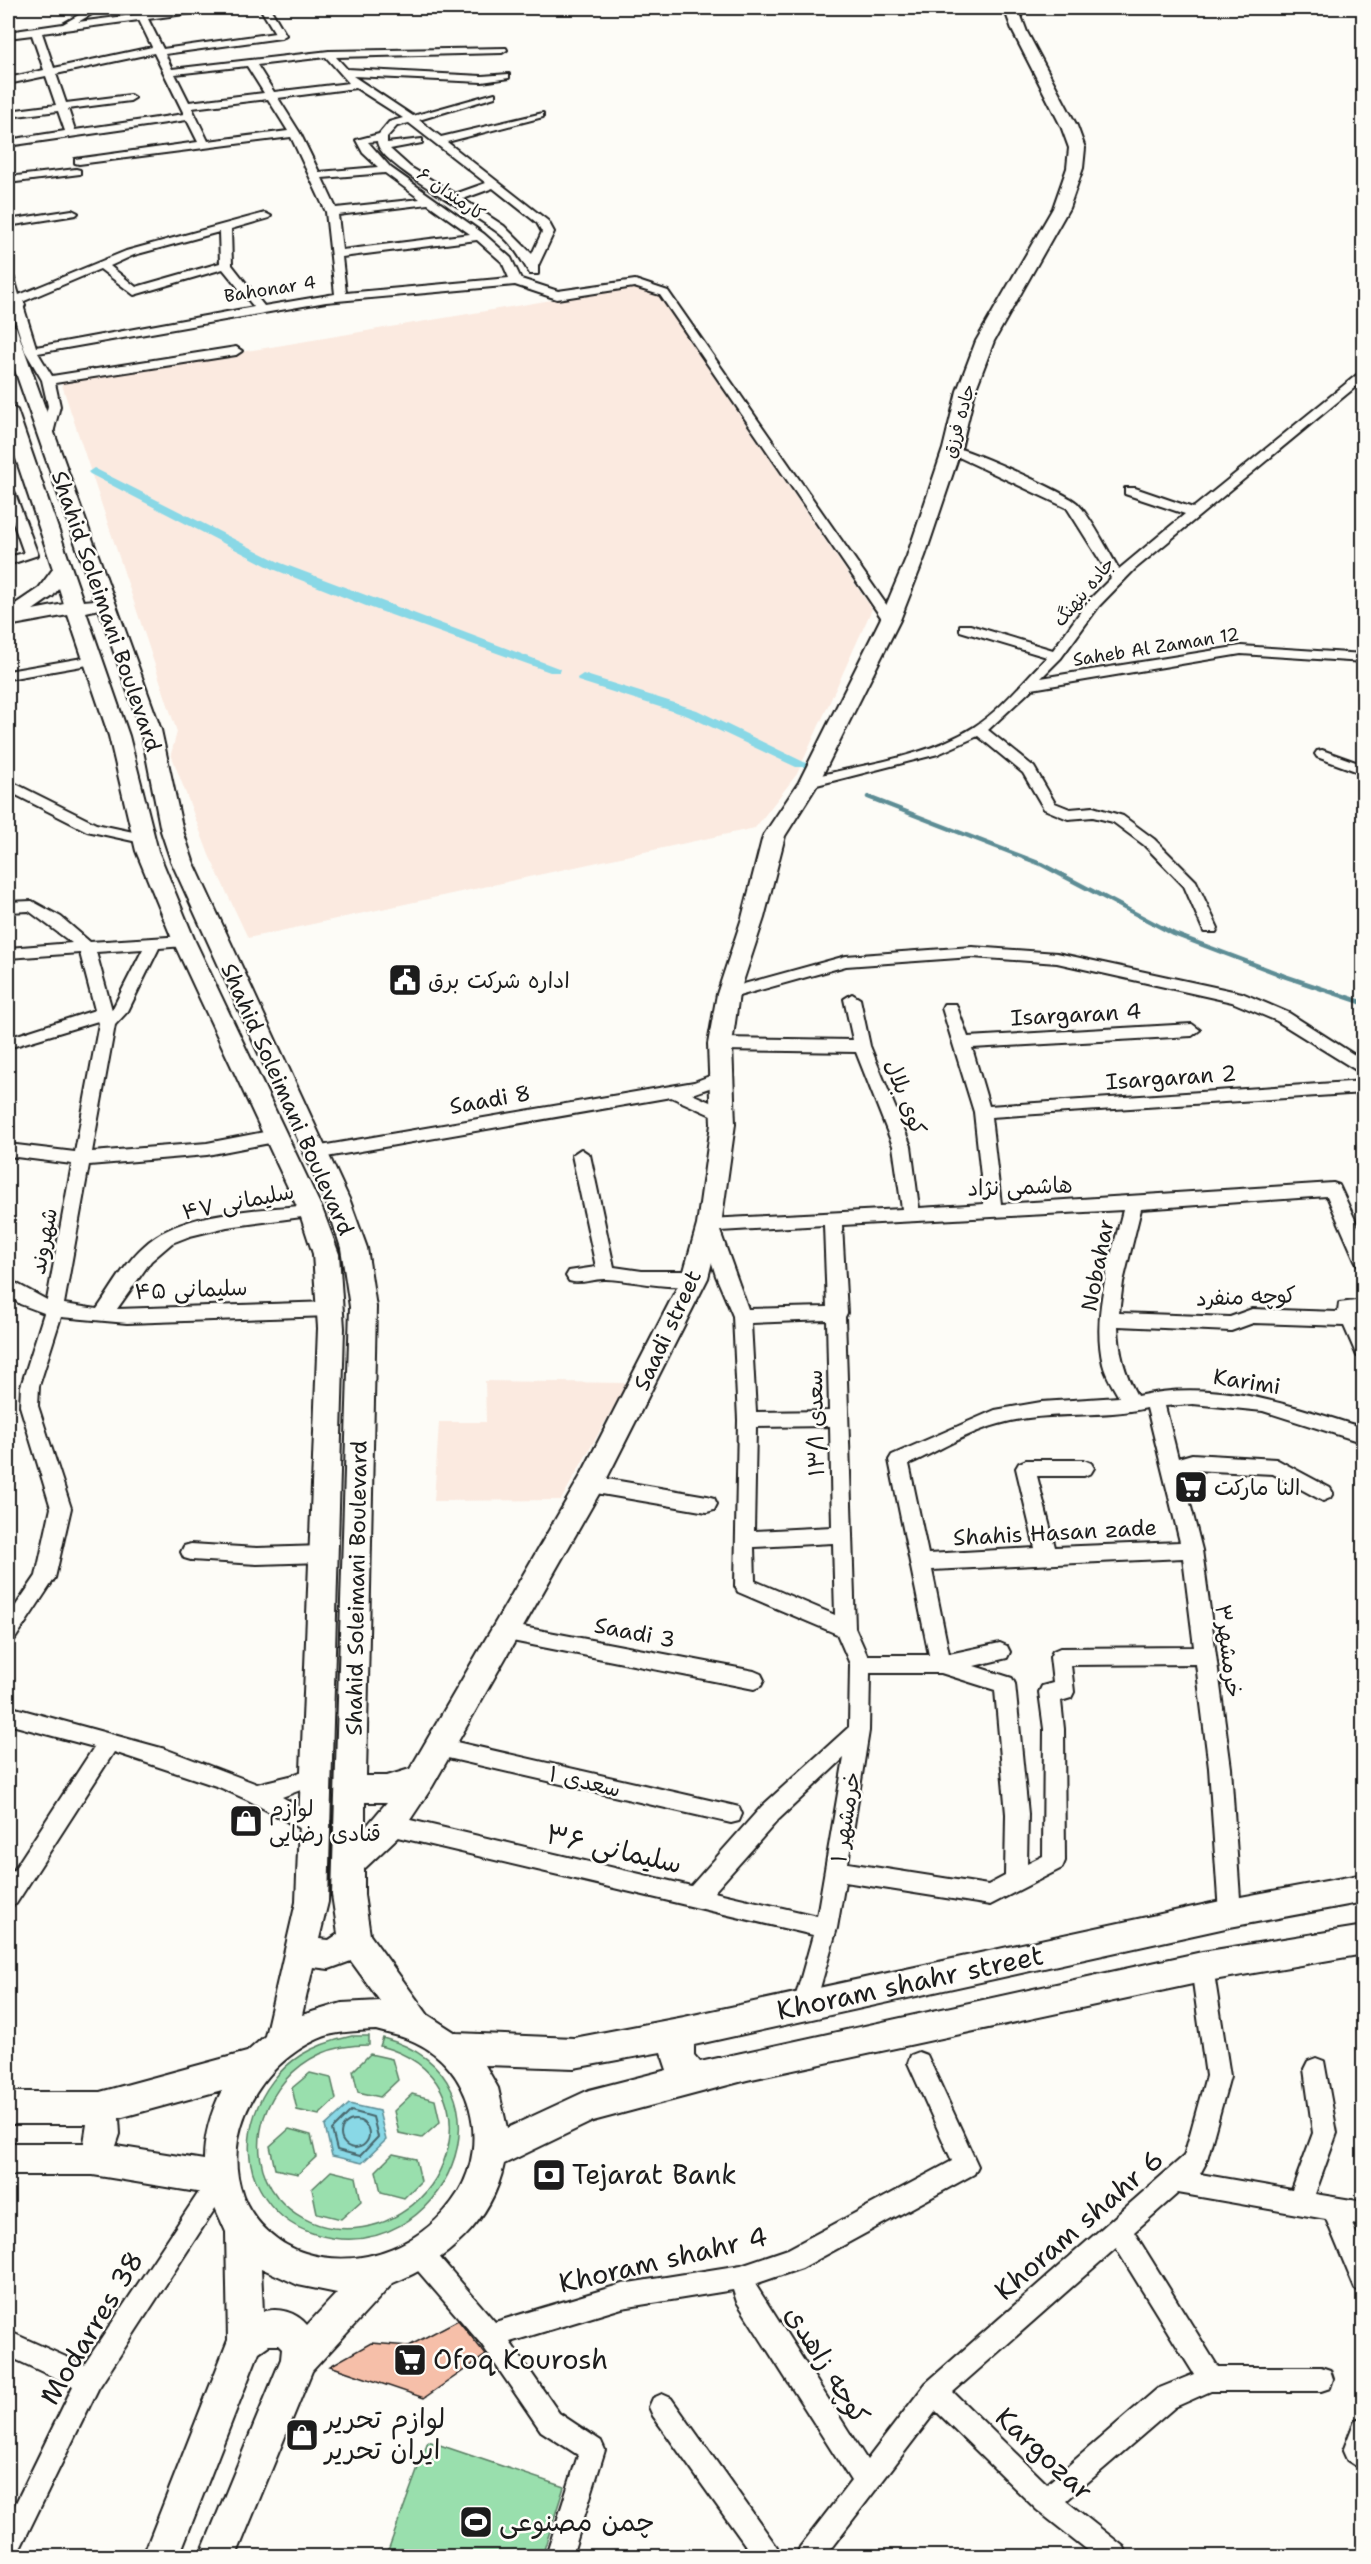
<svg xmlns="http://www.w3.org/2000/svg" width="1371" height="2564" viewBox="0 0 1371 2564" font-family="'Shantell Sans','Playpen Sans Arabic',sans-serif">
<rect width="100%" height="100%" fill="#fdfcf7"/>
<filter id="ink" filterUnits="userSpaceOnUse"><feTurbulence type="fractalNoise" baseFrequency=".0167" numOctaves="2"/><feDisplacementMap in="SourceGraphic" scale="12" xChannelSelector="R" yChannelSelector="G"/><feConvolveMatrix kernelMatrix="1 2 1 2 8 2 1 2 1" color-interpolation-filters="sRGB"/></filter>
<g filter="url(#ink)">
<path fill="#fbeae0" d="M629,287L658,295L872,609L797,774L755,828L248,938L209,855L171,754L177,732L61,382Z
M485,1381L627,1383L561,1500L434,1501L439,1422H486Z"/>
<path fill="#99dfad" stroke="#5a7e64" stroke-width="1.5" d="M352,2036H369V2045C352,2045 335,2047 320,2054C266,2079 239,2149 278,2198C292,2214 312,2225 333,2228C448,2241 504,2079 380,2046L383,2038C529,2078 443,2273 315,2234C291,2227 272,2211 260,2189C234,2143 258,2082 301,2055C317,2045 334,2040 352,2036Z
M370,2054L392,2059L398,2080L380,2097L358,2092L353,2071Z
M310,2073L331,2078L336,2099L319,2115L297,2110L292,2088Z
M412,2094L435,2100L440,2122L422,2138L399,2133L394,2111Z
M289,2129L311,2135L316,2157L298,2174L275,2169L270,2146Z
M393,2154L416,2159L421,2181L404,2198L381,2192L376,2171Z
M331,2171L356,2177L361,2201L341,2219L317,2213L312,2189Z
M428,2441L564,2487L542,2556H386Z"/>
<path fill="#89d8e6" stroke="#5d8d95" stroke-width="1.5" d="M349,2104L379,2111L386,2140L362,2163L332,2156L325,2126Z"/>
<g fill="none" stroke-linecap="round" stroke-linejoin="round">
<path stroke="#48676d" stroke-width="2" d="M351,2111L373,2117L378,2137L360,2156L337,2150L332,2130Z
M341 2134a14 14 0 1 1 28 0a14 14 0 1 1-28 0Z"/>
<path stroke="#5d8d95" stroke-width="4.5" d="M868,797L1041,864L1174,934L1282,975"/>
<path stroke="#5d8d95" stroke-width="5" d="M1278,974L1364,1003"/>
<path fill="#89d8e6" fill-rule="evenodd" d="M94,468L281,563L561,669L560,672H550L366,606L273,569L90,474L88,472Z
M583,674L697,710L808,764L806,767H796L688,716L578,681L577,678Z"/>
</g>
<path fill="#f6bfa9" stroke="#1c1c1c" stroke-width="1.5" d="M458,2320L486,2355L424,2398L330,2366L371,2343L409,2346Z"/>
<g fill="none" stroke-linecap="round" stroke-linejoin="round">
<defs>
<path id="street" d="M91,8H102L78,22L188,8H211L206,11L148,19L163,49L275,33L260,8H270L286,35L281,38L165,54L172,69L329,51L506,48L507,50L502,53L336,57L347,69L482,76L509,74V78L482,82L353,76L413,116L495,93V97L419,120L441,137L543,113V117L447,142L548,221L554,232L538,266V274H530C519,256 514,245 496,231C475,214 377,164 377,141L368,142L391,168L484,234L511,258L521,279L558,291L635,280L668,291L897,620L895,623H885L660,295L634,287L557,299L515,285L326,302L38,353L52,376L236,347L242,351L236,355L55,383L60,406L52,437L50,440H42L40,437L48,406L42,380L25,351L9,301L8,275L14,278L19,295L126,251L265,213L271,216L269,218L231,229L232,265L264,306L335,294L326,212L291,137L79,164L75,163V159L198,142L187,120L8,146V140L65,131L58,111L8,117V111L56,105L46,76L8,84V78L44,70L32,35L8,38V32L63,24ZM139,20L152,47L54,68L42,33ZM154,53L184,114L75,130L68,109L130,101L135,98L130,95L66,103L56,74ZM326,57L349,83L274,92L257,65ZM247,66L264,93L189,102L175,74ZM356,88L403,118L389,122L379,134L356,140L363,153L378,167L319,172L300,133L278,98ZM268,99L288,131L208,141L192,108ZM409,123L486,183L455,194L410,167L390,149L422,143V139L387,143V137L397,126ZM385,173L420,199L336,208L322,178ZM493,188L537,223L542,232L532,254L504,226L463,199ZM428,204L470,234L342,250L338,215ZM219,232L220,263L136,287L110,266L134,255ZM477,240L502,262L509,278L346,293L342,257ZM100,269L134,295L223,269L254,307L36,347L22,302Z
M76,169L80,170V174L8,183V177Z
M72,210L78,213L76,215L8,226V220Z
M1364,369V380L1135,569L1099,606L1061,658L1041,678L1241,646L1364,654V662L1241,654L1032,689L988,730L1034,767L1055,803L1070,809L1093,807L1123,816L1154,839L1196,881L1218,928L1216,932H1204L1184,886L1144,845L1113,822L1093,817L1068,819L1044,809L1023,773L978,736L938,754L809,787L804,785L802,782L804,779C859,765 925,758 974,727C1002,709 1024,680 1047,657L960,631V625H970L1053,650L1089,600L1111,578L1067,508L948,452V446C958,444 1067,493 1077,503C1091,517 1108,551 1119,569L1185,514L1125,494V488H1135L1193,508Z
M8,487L14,491L38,555L8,565V557L24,553L8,508Z
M94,656L99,657V663L8,679V671Z
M1322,750L1364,765V774L1317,757L1315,754L1317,751Z
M16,784L96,824L147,835L150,838L142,843L87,831L16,795L8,797V787Z
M32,901L61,917L90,942L184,936L192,941L184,946L159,948L128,1011L115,1025L92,1152L207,1143L275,1130L284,1136L275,1142L207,1155L89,1165L64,1304L97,1309C112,1288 125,1263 144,1246C181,1210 262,1210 311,1205L317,1207L320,1211L317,1215L227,1227L190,1236L172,1243L151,1261L117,1309L330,1302L336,1304L339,1309L336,1314L330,1316L127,1323L61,1317L39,1386L38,1406L71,1508L55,1578L15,1639L8,1641V1617L36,1576L51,1508L20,1406L21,1386L44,1313L20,1304L8,1295V1279L47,1300L72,1164L8,1156V1144L75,1152L99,1023L98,1021L8,1048V1038L95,1010L80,953L8,958V948L72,943L29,911L8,912V902ZM143,949L113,1008L112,1010L96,952Z
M972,947L1057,953L1242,993L1289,1013L1364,1061V1075L1277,1021L1232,1002L1057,963L972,957L846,966L728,999L720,994L722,990L846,956Z
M852,994L860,999L870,1046L911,1146L919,1208L984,1204L974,1112L942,1008L944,1004H956L968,1037L1192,1024L1200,1030L1192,1036L972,1048L989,1106L1364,1081V1093L991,1117L1001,1204L1333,1183L1339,1185L1364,1239V1266L1358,1265L1355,1260L1327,1196L1141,1209L1123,1282L1119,1313L1230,1317L1252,1309L1338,1312L1339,1303L1364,1300V1314H1357L1364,1329V1358L1357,1356L1344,1326L1253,1323L1231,1331L1118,1326C1119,1353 1124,1372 1137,1396C1215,1378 1290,1405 1364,1428V1443L1263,1411L1193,1404L1165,1406L1178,1458L1192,1454L1276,1459L1330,1488L1333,1493L1330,1498L1323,1501L1273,1474L1192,1470L1182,1472L1202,1550L1231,1768L1241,1913L1238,1920L1230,1923L1222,1920L1219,1913L1209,1768L1196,1664L1071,1665L1074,1692L1071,1698L1061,1701L1064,1729L1065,1861L1062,1868L990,1905L845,1882L837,1928L815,2006L812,2013L804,2017L796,2013L793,2006L813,1935L389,1835L381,1832L378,1825L381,1818L389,1815L691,1886L762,1806L849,1727L850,1664L837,1634L738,1592L735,1586L738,1420L733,1316L716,1276L700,1225L703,1220L709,1219L902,1209L893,1146L856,1052L720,1050L712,1044L720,1038L853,1040L844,999ZM1123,1210C1111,1259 1091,1313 1103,1364C1106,1376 1113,1387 1119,1397L1041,1402L995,1410L892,1455L889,1460L929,1655H867L855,1628L845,1317L847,1313L842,1225ZM824,1225L827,1307L748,1309L720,1231ZM827,1320L829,1411L756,1412L751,1323ZM1147,1408L1180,1542L1055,1547L1037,1476H1084L1091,1473L1094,1468L1091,1463L1084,1460H1026L1019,1463L1016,1468L1035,1548L928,1554L909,1464C938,1451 968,1432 999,1424C1047,1410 1098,1419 1147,1408ZM830,1426L832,1527L754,1531L756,1427ZM833,1543L835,1615L755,1581L754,1547ZM1183,1558L1194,1647L1060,1648L1053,1651L1050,1657L1053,1683L1042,1686L1039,1692L1044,1729L1043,1856L1027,1864L1028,1814L1015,1684L1012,1678L974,1666L1007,1658L1010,1652L1007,1646L1000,1643L949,1654L932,1570ZM870,1673H941L995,1690L1006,1814L1005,1876L988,1885L848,1863L869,1731ZM844,1758L817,1916L714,1892L778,1820Z
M720,1072L728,1078L726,1082L692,1094L728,1110L730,1114L728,1118L722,1120L671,1097L315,1159L306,1153L315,1147L694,1082Z
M581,1149L590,1155L614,1267L642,1271H695L701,1273L704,1278L701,1283C671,1292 637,1280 606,1279C594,1278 581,1285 569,1281L566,1276L569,1271L596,1267L572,1155Z
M590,1476L707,1496L714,1498L717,1504L714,1510L707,1512L590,1492L583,1489L580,1484L583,1479Z
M191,1544L257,1548L323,1546L330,1548L333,1554L330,1560L323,1562L257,1564L191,1560L184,1558L181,1552L184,1546Z
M507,1624L754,1671L761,1674L764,1680L761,1686L754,1689L507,1640L500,1638L497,1632L500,1626Z
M8,1706L165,1749L257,1784L290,1776L318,1765L325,1767L329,1774L325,1781L282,1797L323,1820L326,1827L323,1834L315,1837L248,1800L219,1787L114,1752L16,1904L8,1907V1879L94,1747L8,1724Z
M439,1738L731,1805L739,1807L742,1814L739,1821L731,1823L439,1756L432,1753L429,1747L432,1741Z
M1202,1957L1210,1960L1213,1967L1230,2076L1206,2163L1200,2174L1292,2190L1313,2133L1304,2069L1308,2061L1316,2058L1324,2061L1337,2133L1315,2194L1364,2202V2226L1352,2224L1364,2250V2292L1355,2289L1326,2219L1178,2193L1134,2232L1218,2367H1321L1330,2370L1333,2379L1330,2388L1321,2391H1211L1175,2407L1066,2501L1124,2547L1128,2556H1095L1037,2510L936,2411L825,2556H796L800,2547L851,2481L737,2302L733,2290L622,2308L510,2342L559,2413L601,2441L605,2450L572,2556H546L578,2455L541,2431L482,2345L412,2264L409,2255L412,2246L421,2243L430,2246L495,2322L622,2284L741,2265L788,2249L952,2161L908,2063L911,2055L919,2052L927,2055L978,2166L974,2174L802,2268L755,2284L867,2460L926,2383L1184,2156L1206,2076L1191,1967L1194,1960ZM1116,2248L1194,2374L1157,2389L1047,2484L953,2392Z
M221,2167L229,2171L233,2179L229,2187L98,2389L17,2555L8,2556V2519L73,2386L8,2356V2331L84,2365L213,2171Z
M662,2394L671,2398L777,2547L781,2556H753L653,2416L649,2407L653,2398Z
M1364,2417V2471L1347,2460L1343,2451L1355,2420Z"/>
<path id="secondary" d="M1004,8H1018L1027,32L1077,126L1085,148L1083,168L1069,208L994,341L975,391L961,449L925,556L900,620L819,782L785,836L764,918L739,994L732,1044L735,1124L721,1225L708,1278L600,1492L432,1787L400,1835L364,1869V1895L370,1935L428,2015L456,2033L574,2038L684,2017L1230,1899L1364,1874V1902L1230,1927L694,2045V2055L700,2062L1202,1952L1364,1926V1954L1202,1982L747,2080L593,2121L504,2164C492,2222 446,2262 393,2283L312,2371L236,2556H200L281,2359L282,2349L278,2345H269L259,2352L179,2556H143L228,2340L226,2232L209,2194L93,2175H8V2143H84L87,2124H8V2092H100L247,2052L265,2036L296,1902L318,1328L313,1254L299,1211L173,941L136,851L109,736L68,615L8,626V609L39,588L53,569L8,435V405L17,410L83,601L95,600L8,350V322L16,327L161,730L183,831L193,861L350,1201L367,1248L376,1307L366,1776H387L410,1769L580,1477L682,1278L697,1225L711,1124L708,1044L717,994L742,918L763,836L799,782L880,620L907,556L943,449L957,391L976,341L1053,208L1067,168L1069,148L1061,126L1013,32ZM59,588L64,604L33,610L53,596ZM99,609L141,730L161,831L171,861L326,1201L341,1248L350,1307L332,1895L338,1934L329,1940L319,1939L328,1902L344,1328L339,1254L323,1211L195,941L158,851L129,736L86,612ZM365,1802H387L365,1828ZM351,1961L380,2001L342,2003L302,2015L313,1967L329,1969ZM376,2030C389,2034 403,2036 415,2042C471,2068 490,2141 458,2193C426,2244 362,2271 305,2253C278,2245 253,2222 243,2196C220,2133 260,2065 318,2039C335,2031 357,2031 376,2030ZM661,2052L667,2070L589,2090L507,2128L498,2088L485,2065L574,2068ZM222,2090C211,2112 204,2134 204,2160L116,2146L120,2134L119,2118ZM261,2268L298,2285L337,2293L307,2325C296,2312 278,2307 263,2312Z
M17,300L23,301L25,305L23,309L8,311V301Z"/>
</defs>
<use href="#street" stroke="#1c1c1c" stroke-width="4"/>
<use href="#secondary" stroke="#1c1c1c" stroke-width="4"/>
<use href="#street" fill="#fdfcf7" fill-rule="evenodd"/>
<use href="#secondary" fill="#fdfcf7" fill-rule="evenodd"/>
</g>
</g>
<defs>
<symbol id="civic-square" viewBox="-11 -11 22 22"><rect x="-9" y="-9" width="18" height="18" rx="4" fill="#1c1c1c" stroke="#fdfcf7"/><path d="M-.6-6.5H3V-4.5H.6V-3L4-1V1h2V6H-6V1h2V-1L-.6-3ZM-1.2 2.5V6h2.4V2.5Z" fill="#fff"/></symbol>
<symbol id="supermarket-square" viewBox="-11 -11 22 22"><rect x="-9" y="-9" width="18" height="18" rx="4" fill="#1c1c1c" stroke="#fdfcf7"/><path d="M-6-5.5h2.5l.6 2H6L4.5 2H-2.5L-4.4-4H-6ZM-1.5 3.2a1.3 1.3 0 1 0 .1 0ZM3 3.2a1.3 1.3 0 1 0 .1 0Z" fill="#fff"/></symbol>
<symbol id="shop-square" viewBox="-11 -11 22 22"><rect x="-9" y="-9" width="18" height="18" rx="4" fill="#1c1c1c" stroke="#fdfcf7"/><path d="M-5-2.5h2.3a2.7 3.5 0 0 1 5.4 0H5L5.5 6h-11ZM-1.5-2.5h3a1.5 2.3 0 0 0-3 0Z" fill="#fff"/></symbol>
<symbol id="bank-square" viewBox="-11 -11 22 22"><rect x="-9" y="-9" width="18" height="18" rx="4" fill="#1c1c1c" stroke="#fdfcf7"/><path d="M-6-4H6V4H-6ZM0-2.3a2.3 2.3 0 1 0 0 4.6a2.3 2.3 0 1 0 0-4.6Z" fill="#fff"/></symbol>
<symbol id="stadium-square" viewBox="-11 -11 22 22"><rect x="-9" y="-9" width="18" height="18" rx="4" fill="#1c1c1c" stroke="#fdfcf7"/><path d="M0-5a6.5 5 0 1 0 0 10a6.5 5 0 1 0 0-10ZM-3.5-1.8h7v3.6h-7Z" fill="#fff"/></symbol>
</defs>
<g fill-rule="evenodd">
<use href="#civic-square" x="386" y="961" width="38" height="38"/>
<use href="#supermarket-square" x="1172" y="1468" width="38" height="38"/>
<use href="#shop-square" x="227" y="1802" width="38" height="38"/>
<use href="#bank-square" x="530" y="2156" width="38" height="38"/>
<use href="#supermarket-square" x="391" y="2341" width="38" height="38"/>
<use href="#shop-square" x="283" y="2416" width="38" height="38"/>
<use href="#stadium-square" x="457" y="2503" width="38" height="38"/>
</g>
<g text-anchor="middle" stroke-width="5" stroke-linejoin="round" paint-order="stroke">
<g font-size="18" fill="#1c1c1c" stroke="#fdfcf7">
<text transform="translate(451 194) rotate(35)" y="6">کارمندان ۶</text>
<text transform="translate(270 289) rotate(-9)" y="6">Bahonar 4</text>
<text transform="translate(959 421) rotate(-74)" y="6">جاده فرزق</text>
<text transform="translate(1084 592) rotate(-50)" y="6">جاده بنهنگ</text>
<text transform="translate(1156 647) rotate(-9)" y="6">Saheb Al Zaman 12</text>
</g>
<g font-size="22" fill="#1c1c1c" stroke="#fdfcf7">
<text transform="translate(107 611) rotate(71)" y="8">Shahid Soleimani Boulevard</text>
<text transform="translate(1076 1014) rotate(-3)" y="8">Isargaran 4</text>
<text transform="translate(1171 1077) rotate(-4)" y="8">Isargaran 2</text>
<text transform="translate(906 1097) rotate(69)" y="8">کوی بلال</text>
<text transform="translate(288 1099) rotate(66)" y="8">Shahid Soleimani Boulevard</text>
<text transform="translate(490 1099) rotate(-10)" y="8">Saadi 8</text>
<text transform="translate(1020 1186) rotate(-2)" y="8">هاشمی نژاد</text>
<text transform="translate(238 1201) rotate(-11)" y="8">سلیمانی ۴۷</text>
<text transform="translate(43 1241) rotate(-79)" y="8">شهروند</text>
<text transform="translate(1097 1265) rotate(-79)" y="8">Nobahar</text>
<text transform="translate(191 1289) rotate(-2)" y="8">سلیمانی ۴۵</text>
<text transform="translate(1246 1296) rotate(-2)" y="8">کوچه منفرد</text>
<text transform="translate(667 1330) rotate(-65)" y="8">Saadi street</text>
<text transform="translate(1247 1381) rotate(9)" y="8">Karimi</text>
<text transform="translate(815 1423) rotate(-91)" y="8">سعدی ۱۳/۱</text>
<text transform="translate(1055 1532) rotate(-3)" y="8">Shahis Hasan zade</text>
<text transform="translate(356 1588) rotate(-89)" y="8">Shahid Soleimani Boulevard</text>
<text transform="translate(635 1632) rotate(11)" y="8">Saadi 3</text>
<text transform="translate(1229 1651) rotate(83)" y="8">خرمشهر۳</text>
<text transform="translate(585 1781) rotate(13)" y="8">سعدی ۱</text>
<text transform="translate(845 1817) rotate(-81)" y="8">خرمشهر ۱</text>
</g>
<g font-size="22" fill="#1c1c1c" stroke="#fdfcf7" text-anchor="start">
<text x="428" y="988">اداره شرکت برق</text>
<text x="1214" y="1495">النا مارکت</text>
<text x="269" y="1816">لوازم<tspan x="269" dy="25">قنادی رضایی</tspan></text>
</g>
<g font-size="27" fill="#1c1c1c" stroke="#fdfcf7">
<text transform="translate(614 1849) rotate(13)" y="9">سلیمانی ۳۶</text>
<text transform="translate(910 1983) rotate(-12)" y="9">Khoram shahr street</text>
<text transform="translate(1079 2225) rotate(-41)" y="9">Khoram shahr 6</text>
<text transform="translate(663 2260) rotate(-13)" y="9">Khoram shahr 4</text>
<text transform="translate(92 2328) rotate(-59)" y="9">Modarres 38</text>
<text transform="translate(827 2365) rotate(58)" y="9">کوچه زاهدی</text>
<text transform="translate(1044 2454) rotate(43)" y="9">Kargozar</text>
</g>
<g font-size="27" fill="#1c1c1c" stroke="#fdfcf7" text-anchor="start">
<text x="572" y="2184">Tejarat Bank</text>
<text x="433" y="2369">Ofoq Kourosh</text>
<text x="325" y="2428">لوازم تحریر<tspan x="325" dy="31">ایران تحریر</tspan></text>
<text x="499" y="2531">چمن مصنوعی</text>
</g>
</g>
<rect width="1371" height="2564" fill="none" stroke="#fdfcf7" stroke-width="30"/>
<rect x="15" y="15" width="1341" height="2534" fill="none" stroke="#1c1c1c" stroke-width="2" filter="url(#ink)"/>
</svg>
